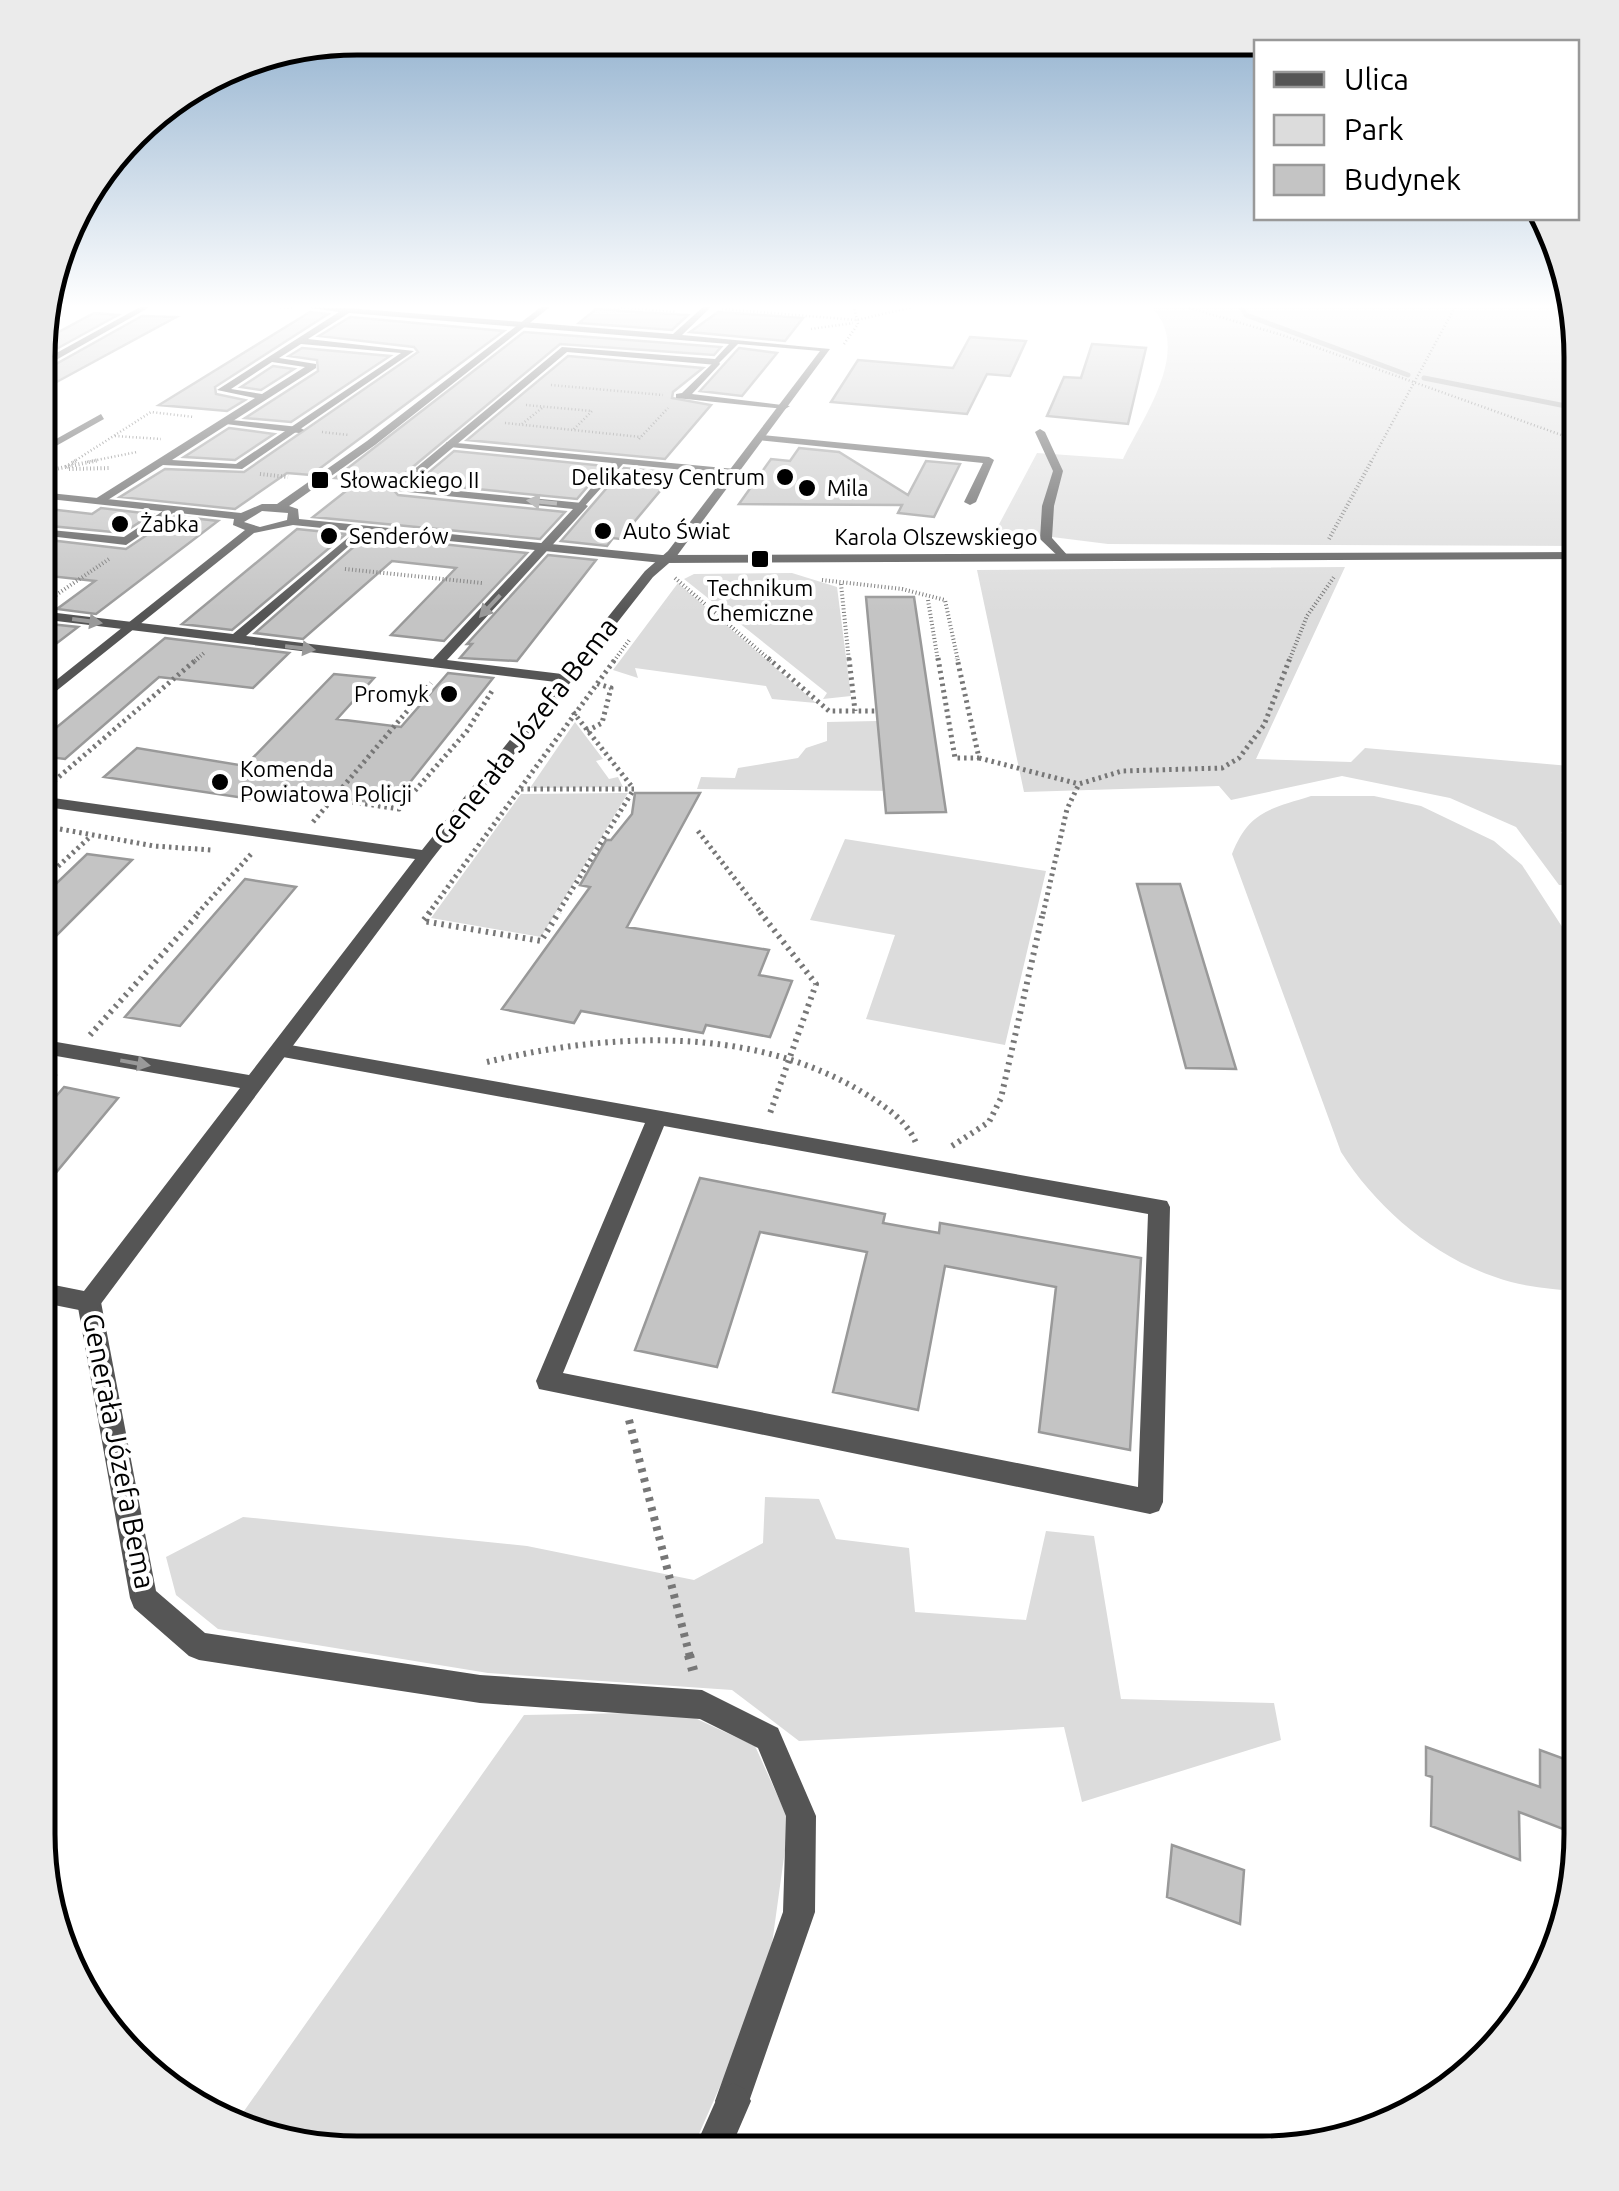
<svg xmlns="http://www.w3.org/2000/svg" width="1619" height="2191" viewBox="0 0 1619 2191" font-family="Ubuntu,sans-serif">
<rect width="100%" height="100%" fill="#fff"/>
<path fill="#dcdcdc" d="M1151,307H1570L1581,356V546L1108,544L996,530L1037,453L1123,459C1143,417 1194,348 1151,307Z
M1345,567L1256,759L1351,762L1365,748L1581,767V832H1561L1581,868V886L1559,885L1516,827L1450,798L1342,776L1231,800L1219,786L1024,792L977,570Z
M792,573L837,587L851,696L823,699L827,693L684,579L694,574Z
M678,583L816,703L772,699L766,686L635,668L638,678L613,670Z
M877,721L882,776H901L903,791L697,789L701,777L735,778L738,768L798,758L806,748L827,741V722Z
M575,722L603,759L596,761L609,779L618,777L623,787L530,788Z
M628,793L541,937L431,918L521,794Z
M1311,796H1374L1421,806L1494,841L1522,865L1581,956V1292C1558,1289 1533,1288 1511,1282C1441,1263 1379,1212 1341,1152L1232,854C1249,811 1270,809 1311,796Z
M845,839L1046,871L1005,1045L866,1019L895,935L810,920Z
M765,1497L819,1499L836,1539L909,1548L915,1612L1026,1620L1046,1531L1094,1536L1121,1699L1274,1703L1281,1740L1082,1802L1064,1727L799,1741L732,1690L488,1673L218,1629L176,1595L166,1557L243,1517L527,1546L694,1580L763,1543Z
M682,1712L755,1746L789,1821L767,1980L691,2152L316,2151L237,2121L524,1715Z"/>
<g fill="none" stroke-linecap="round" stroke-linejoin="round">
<path stroke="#a3a3a3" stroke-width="5" d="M1241,307L1246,315L1408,375
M1424,378L1581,409"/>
</g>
<path fill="#c4c4c4" stroke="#999" stroke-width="2.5" d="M596,309L637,312L688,315L672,330L579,323Z
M310,312L328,314L215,387L216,394L245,400L227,411L159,405Z
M718,312L761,315L803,318L785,341L690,332Z
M94,313L118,315L40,358V342Z
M142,316L176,317L40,391V373Z
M350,317L504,331L311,475L287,473L235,509L120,497L165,469L244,472L418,352L414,347L319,336Z
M524,332L721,347L714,355L560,344L390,486L398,495L565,512L540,539L313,517L360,480L335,478Z
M970,337L1026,341L1010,376L987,374L967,414L831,402L858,360L953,368Z
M1092,344L1146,348L1128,424L1047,416L1064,377L1081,378Z
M302,348L390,356L291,422L245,418L318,371L317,360L289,356Z
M739,348L777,353L742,396L700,391Z
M568,356L703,368L673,392L672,398L711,405L665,459L467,440Z
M273,366L294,369L261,390L241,387Z
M229,428L274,434L235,460L184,457Z
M799,448L839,452L908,495L926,461L960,464L934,517L898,513L902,505L739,504L771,459L790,461Z
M454,451L605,466L577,499L416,483Z
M624,468L675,473L620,539L613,538L607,546L561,541Z
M40,508L92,514L101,508L152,514L123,533L40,525Z
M175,516L218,521L96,614L57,609L95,581L40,575V539L126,549Z
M297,529L346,534L232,630L182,624Z
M366,536L527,553L444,641L391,635L456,568L392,561L303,639L255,633Z
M548,555L596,560L517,661L460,658L472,644H467Z
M866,597H914L946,812L886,813Z
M40,623L78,627L40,656Z
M165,638L289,653L253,688L159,677L65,759L40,756V741Z
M448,673L493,678L392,805L296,792L285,804L104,777L137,748L245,766L334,674L374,678L337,719L401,727Z
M635,793H700L627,927L769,950L759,975L792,981L770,1037L706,1025L703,1033L581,1011L574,1023L502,1009L590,887L580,885L606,840H611L632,814Z
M87,854L132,860L39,953V900Z
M245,879L296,887L180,1026L125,1017Z
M1137,884H1180L1236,1069L1186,1068Z
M64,1087L118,1098L39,1193V1116Z
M700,1178L885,1214L883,1223L939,1233L940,1223L1141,1258L1130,1450L1039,1432L1056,1287L945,1266L918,1410L833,1392L867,1252L760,1232L717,1367L635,1350Z
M1426,1747L1540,1787V1750L1581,1765V1836L1519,1812L1520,1860L1431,1826L1432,1777L1426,1775Z
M1172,1845L1244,1870L1240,1924L1167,1897Z"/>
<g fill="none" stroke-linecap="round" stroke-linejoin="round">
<path stroke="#777" stroke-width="2.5" stroke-dasharray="1 2.5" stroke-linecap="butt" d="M277,307L293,308
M614,307L677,312
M1186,307L1282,335L1581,442
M722,309L857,320L913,307
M811,329L853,323
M844,344L858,324L854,307
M551,385L663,395
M526,405L592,411L573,430
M505,423L641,437
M522,424L542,408
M322,432L349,435
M115,436L161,439
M639,439L668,408
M73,462L151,412L194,417
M87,462L137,452
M1371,462L1455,307"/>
<path stroke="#777" stroke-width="4" stroke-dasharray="1 2.5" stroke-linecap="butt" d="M66,467L77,460
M69,469L111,468
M51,470L99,460
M260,474L288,477
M350,483L382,486
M1329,539L1372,460
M345,569L482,583
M675,578L771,661
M822,580L902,589L945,600L958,661
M841,584L849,661
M53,597L109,559
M928,600L938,661
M195,661L204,653
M614,661L630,639
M1289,661L1307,616L1334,577"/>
<path stroke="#777" stroke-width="5" stroke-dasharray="2.5 4" stroke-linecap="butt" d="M768,658L829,711H876
M849,658L855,711
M938,658L955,758H979L957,658
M573,712L633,788
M587,731L602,723L611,688L595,683
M979,758L1079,784
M54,781L198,658
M521,789H634L557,914
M333,799L399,809L467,731L492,691
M313,822L431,683
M60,829L154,846L211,850
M698,831L762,914
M39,884L91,836
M197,914L252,853
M428,914L616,658
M1043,914L1067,809L1079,784L1122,771L1222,768L1239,758L1264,725L1290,658"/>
<path stroke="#777" stroke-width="6" stroke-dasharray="2.5 5" stroke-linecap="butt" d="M430,912L423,921L541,941L559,912
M760,912L816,984L769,1116
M90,1035L200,912
M487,1062C611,1032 756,1025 867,1095C887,1108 907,1121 916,1143
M39,1092L58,1070
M952,1146L989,1122L1001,1098L1043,912"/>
<path stroke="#777" stroke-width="8" stroke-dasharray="4 6" stroke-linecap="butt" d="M629,1420L690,1657"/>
<path stroke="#777" stroke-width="10" stroke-dasharray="4 8" stroke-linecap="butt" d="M689,1655L694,1674"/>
<path fill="#555" fill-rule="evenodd" d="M717,359L720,364L692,394L790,406L785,409L676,398V394L682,393Z
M222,419L299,427L304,430L299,433L226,424Z
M1040,429L1045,432L1063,471L1054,506L1052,538L1069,557L1063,561L1040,539L1042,506L1053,471L1035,432Z
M762,435L989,457L994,460L976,502L970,505L964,502L983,463L758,440Z
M446,442L735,469L740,472L735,475L623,464L582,509L576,506L612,463L450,447Z
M279,1043L1167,1201L1170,1207L1163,1502L1159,1511L1150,1514L539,1389L536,1381L645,1123L272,1055L269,1050ZM664,1126L1148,1214L1138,1487L563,1373Z
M89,1292L97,1295L101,1302L156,1591L205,1633L480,1675L702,1690L778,1728L816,1816L815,1912L745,2113L733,2119L721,2113L715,2101L783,1912L786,1816L758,1748L700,1719L480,1703L199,1660L189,1656L134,1608L130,1598L77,1302L81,1295Z"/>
<path fill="#555" fill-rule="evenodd" d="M140,307H150L40,369V362Z
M304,307L348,308L673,334L703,307H711L682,335L830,349L676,557L653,577L432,859L97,1309L89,1312L39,1302V1282L84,1291L240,1088L39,1053V1039L249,1075L415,859L39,806V796L422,850L556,682L40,619V611L233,634L362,526L368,529L366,531L246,636L433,659L573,509L398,491L393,488L394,486L562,347L715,359L729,344L349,313L308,339L414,351L242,469L163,465L103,503H95V499L255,398L217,390L339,312ZM301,344L401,353L236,464L172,460L316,368V364L279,358ZM738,344L820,351L668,551L645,571L562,674L447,660L588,506L582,503L407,486L567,352L717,365ZM272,362L305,367L262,394L231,389Z
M101,414L104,419L40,455V448Z
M169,507L179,509L126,545L40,535V529L124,537Z
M733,2083L745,2089L751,2101L729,2152H693L721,2089Z"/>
<path fill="#555" fill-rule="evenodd" d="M541,307H550L375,445L289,506L298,509L299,519L662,555L1581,552V559L662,563L293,525L254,533L40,704V693L245,530L233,525L234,519L40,498V492L241,513L262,504H277L367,441ZM262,511L288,513L287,520L260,527L244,522Z"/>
</g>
<defs><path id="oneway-solid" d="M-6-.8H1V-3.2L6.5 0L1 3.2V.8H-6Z" transform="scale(2.5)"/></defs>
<g fill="#999">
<use href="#oneway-solid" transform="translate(542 502) rotate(-174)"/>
<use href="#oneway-solid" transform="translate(490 606) rotate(133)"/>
<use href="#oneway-solid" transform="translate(87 621) rotate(8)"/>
<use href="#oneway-solid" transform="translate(300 648) rotate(7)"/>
<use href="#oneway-solid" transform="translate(135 1063) rotate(10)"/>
</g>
<linearGradient id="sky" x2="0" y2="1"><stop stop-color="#8cadcc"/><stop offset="0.5" stop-color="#fff"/><stop offset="1" stop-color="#fff" stop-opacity="0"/></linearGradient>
<rect width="1619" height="613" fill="url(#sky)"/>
<g fill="#000" stroke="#fff" stroke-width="4">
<circle cx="785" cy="477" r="10"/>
<rect x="310" y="470" width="20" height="20" rx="5"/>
<circle cx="807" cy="488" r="10"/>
<circle cx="120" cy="524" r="10"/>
<circle cx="603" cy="531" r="10"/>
<circle cx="329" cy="536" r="10"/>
<rect x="750" y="549" width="20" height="20" rx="5"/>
<circle cx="449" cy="694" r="10"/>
<circle cx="220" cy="782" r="10"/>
</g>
<g text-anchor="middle" stroke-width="8" stroke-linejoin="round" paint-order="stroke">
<g font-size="22" fill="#000" stroke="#fff" text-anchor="start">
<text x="765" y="485" text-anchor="end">Delikatesy Centrum</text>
<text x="340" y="488">Słowackiego II</text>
<text x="827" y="496">Mila</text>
<text x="140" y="532">Żabka</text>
<text x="623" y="539">Auto Świat</text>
<text x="349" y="544">Senderów</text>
<text x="760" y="596" text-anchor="middle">Technikum<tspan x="760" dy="25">Chemiczne</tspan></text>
<text x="429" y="702" text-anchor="end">Promyk</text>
<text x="240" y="777">Komenda<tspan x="240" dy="25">Powiatowa Policji</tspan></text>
</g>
<g font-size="22" fill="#000" stroke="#fff">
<text x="936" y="545">Karola Olszewskiego</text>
</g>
<g font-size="28" fill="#000" stroke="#fff">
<text transform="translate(525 731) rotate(-52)" y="10">Generała Józefa Bema</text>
<text transform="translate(119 1451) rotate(79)" y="10">Generała Józefa Bema</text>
</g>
</g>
<path d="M0 0H1619V2191H0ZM357 55H1262A302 302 0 0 1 1564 357V1834A302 302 0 0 1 1262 2136H357A302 302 0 0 1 55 1834V357A302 302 0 0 1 357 55Z" fill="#ebebeb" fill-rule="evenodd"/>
<path fill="none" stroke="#000" stroke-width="5" d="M357 55H1262A302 302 0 0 1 1564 357V1834A302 302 0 0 1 1262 2136H357A302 302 0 0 1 55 1834V357A302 302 0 0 1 357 55Z"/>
<rect x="1254" y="40" width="325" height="180" fill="#ffffff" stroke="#999999" stroke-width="2.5"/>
<rect x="1274" y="72" width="50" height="15" fill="#555555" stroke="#999999" stroke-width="2.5"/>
<text x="1344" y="90" font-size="30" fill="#000000">Ulica</text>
<rect x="1274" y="115" width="50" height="30" fill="#dcdcdc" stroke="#999999" stroke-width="2.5"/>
<text x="1344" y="140" font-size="30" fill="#000000">Park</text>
<rect x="1274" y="165" width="50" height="30" fill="#c4c4c4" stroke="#999999" stroke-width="2.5"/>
<text x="1344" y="190" font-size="30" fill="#000000">Budynek</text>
</svg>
